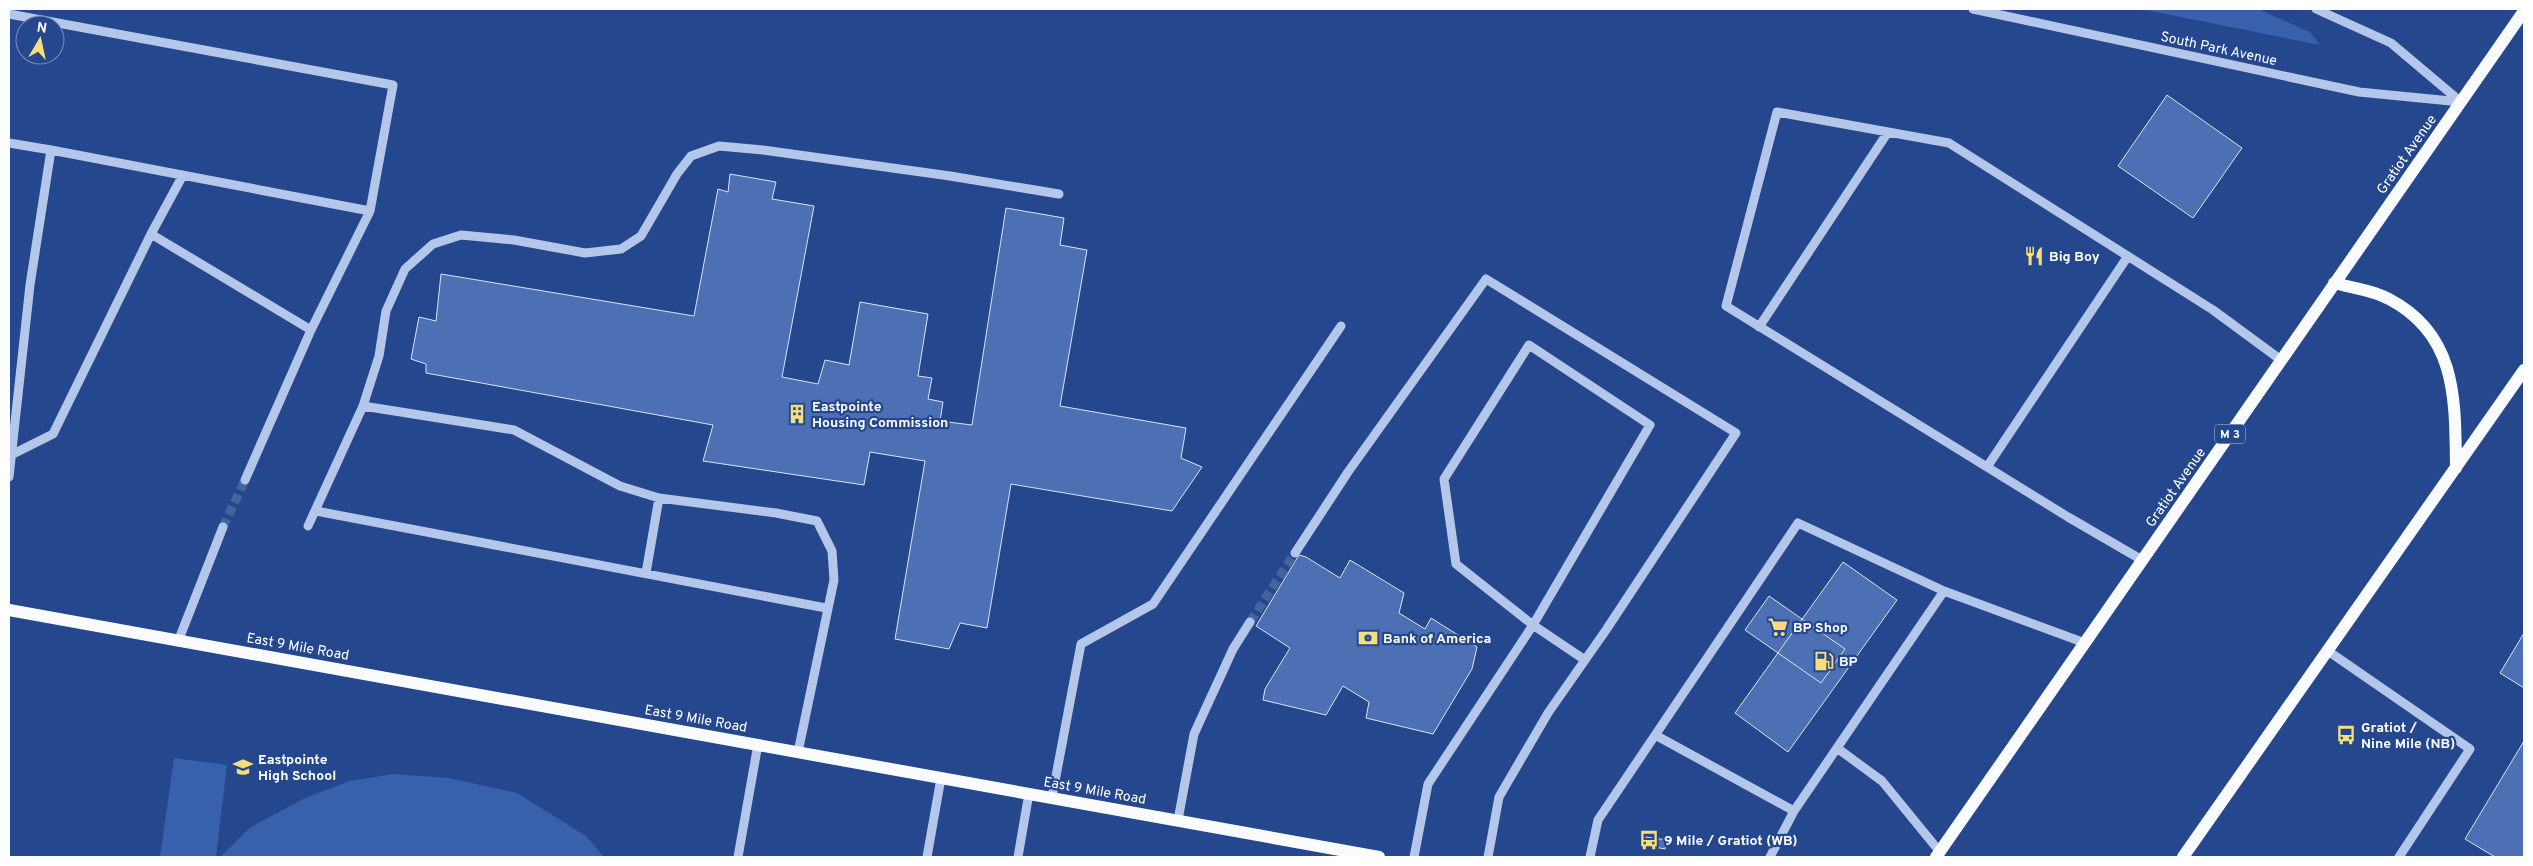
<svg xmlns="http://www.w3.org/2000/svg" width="2533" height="866" viewBox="0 0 2533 866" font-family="Overpass,sans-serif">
<rect width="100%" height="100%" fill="#24478e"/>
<path fill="#3960ab" d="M2141,9H2258L2310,32L2320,45Z
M174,758L227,765L216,857H160Z
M394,774L449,778L517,793L586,836L604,857H220L251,827L305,798L350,781Z"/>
<path fill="#4d70b5" stroke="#d9e4f8" d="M2167,95L2242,148L2193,218L2118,166Z
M730,174L776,182L772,199L814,206L782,377L818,384L825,360L849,365L860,302L928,314L918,376L932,378L928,399L943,402L940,421L972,425L1006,208L1064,218L1060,245L1087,250L1060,406L1186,428L1181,458L1202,467L1172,511L1011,484L987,628L960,623L949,649L895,639L925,461L870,452L864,485L703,461L713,425L426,373V364L411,359L419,317L436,321L441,274L694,316L718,189L728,192Z
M1299,555L1306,557L1340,578L1350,560L1404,593L1399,613L1425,629L1431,618L1477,647L1472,669L1433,734L1366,718L1369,702L1343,686L1326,715L1263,700L1265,689L1290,648L1256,626Z
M1843,562L1897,600L1788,752L1735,713Z
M1769,596L1845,649L1821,683L1745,630Z
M2524,633V688L2500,673Z
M2524,741V857H2495L2465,839Z
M1646,837L1667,840L1665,849L1644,845Z"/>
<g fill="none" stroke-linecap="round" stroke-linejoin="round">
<path stroke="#45639f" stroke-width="9" stroke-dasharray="9 4.5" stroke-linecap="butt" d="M223,527L245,480
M1250,622L1295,553"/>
<path stroke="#b4c7eb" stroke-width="9" d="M1973,9L2359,92L2461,102
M2316,9L2391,43L2461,102
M9,14L393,85L370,211L51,150
M9,143L51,150L30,285L9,477
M183,175L151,234L311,330
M1759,327L1888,132
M363,406L514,430L620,486L659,498L776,513L817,521L832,551L834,580L798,752
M9,456L53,434L151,234
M1987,467L2128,256
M245,480L311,330L370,211
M316,511L826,608
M308,526L363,406L379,356L386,311L405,269L433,244L461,235L514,240L585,253L621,249L641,236L677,174L691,156L719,146L763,150L950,176L1059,194
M1295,553L1348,472L1486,279L1736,433L1606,630L1548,713L1499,797L1488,857
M2142,560L2068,517L1726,306L1777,112L1949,143L2213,310L2281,360
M646,573L659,498
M179,639L223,527
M2328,651L2470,749L2399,857
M1657,736L1794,811L1944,591
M1837,748L1882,781L1940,852
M1052,797L1081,644L1153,604L1341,326
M1178,820L1194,734L1233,649L1250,622
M738,857L758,744
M927,857L941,778
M1018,857L1029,793
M1414,857L1428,784L1533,625L1650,425L1529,345L1444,479L1456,564L1533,625L1585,660
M1590,857L1598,820L1798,523L1944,591L2085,643
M1770,857L1794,811"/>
<path stroke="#f9fbff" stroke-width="12" d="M2334,283C2352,288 2373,290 2389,299C2458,335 2455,401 2456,468
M9,610L1379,857
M1936,857L2524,11
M2183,857L2524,370"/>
</g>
<defs>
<symbol id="restaurant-bare" viewBox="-9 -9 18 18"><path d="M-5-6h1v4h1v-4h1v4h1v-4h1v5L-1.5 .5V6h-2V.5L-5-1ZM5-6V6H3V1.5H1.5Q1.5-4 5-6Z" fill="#f6de78" stroke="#24478e" stroke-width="2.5" paint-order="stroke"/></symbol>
<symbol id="building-bare" viewBox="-9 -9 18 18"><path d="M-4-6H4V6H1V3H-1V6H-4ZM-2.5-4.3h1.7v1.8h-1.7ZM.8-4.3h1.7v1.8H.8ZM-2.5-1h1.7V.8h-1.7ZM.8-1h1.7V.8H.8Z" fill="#f6de78" stroke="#24478e" stroke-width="2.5" paint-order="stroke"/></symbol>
<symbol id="supermarket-bare" viewBox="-9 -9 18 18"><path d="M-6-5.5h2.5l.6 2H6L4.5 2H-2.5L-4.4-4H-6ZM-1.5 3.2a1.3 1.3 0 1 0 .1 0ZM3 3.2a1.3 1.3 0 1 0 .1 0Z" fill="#f6de78" stroke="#24478e" stroke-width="2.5" paint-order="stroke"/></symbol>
<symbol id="bank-bare" viewBox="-9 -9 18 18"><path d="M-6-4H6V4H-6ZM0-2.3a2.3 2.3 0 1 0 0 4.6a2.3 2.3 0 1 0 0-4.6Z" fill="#f6de78" stroke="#24478e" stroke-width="2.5" paint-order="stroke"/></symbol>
<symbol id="fuel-bare" viewBox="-9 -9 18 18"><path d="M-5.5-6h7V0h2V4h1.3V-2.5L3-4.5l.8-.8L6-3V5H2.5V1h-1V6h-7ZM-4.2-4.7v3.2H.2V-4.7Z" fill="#f6de78" stroke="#24478e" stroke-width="2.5" paint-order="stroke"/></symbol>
<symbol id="bus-bare" viewBox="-9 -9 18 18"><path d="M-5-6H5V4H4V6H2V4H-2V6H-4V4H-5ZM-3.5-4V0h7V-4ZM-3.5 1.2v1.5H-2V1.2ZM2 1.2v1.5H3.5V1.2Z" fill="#f6de78" stroke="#24478e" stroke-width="2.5" paint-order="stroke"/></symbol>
<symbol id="school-bare" viewBox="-9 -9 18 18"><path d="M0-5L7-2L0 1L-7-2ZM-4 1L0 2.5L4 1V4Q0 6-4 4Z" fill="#f6de78" stroke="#24478e" stroke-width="2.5" paint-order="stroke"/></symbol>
</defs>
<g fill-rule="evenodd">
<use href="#restaurant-bare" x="2020" y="242" width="28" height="28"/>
<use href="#building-bare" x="783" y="400" width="28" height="28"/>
<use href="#supermarket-bare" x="1764" y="613" width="28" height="28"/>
<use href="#bank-bare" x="1354" y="624" width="28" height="28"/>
<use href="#fuel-bare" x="1810" y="647" width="28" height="28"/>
<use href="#bus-bare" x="2332" y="721" width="28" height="28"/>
<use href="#school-bare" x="229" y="753" width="28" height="28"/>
<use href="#bus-bare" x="1635" y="826" width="28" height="28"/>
</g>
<g text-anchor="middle" stroke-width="4.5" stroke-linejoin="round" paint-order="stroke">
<rect fill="#24478e" stroke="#bdc8dd" stroke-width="1" x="2215" y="424.5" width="30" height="19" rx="4"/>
<g font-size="12" font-weight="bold" fill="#fff">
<text x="2230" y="438">M 3</text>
</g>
<g font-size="14" fill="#fff" stroke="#24478e">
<text transform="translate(2219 48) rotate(12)" y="5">South Park Avenue</text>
<text transform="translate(2406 154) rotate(-55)" y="5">Gratiot Avenue</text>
<text transform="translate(2175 487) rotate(-55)" y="5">Gratiot Avenue</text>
<text transform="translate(298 646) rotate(10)" y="5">East 9 Mile Road</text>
<text transform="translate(696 718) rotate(10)" y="5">East 9 Mile Road</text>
<text transform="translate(1095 790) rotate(10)" y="5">East 9 Mile Road</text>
</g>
<g font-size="14" font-weight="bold" fill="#fff" stroke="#24478e" text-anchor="start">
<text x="2049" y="261">Big Boy</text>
<text x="812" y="411">Eastpointe<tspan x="812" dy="16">Housing Commission</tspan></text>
<text x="1793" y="632">BP Shop</text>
<text x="1383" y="643">Bank of America</text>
<text x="1839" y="666">BP</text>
<text x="2361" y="732">Gratiot /<tspan x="2361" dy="16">Nine Mile (NB)</tspan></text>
<text x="258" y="764">Eastpointe<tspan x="258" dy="16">High School</tspan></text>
<text x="1664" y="845">9 Mile / Gratiot (WB)</text>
</g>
</g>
<rect width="2533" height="866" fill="none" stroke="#ffffff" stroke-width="20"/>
<g transform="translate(40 40) rotate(9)"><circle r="24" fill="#24478e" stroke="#7c91bb"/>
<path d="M0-4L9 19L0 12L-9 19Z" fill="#f6de78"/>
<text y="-8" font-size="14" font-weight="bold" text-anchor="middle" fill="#ffffff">N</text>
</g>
</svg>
